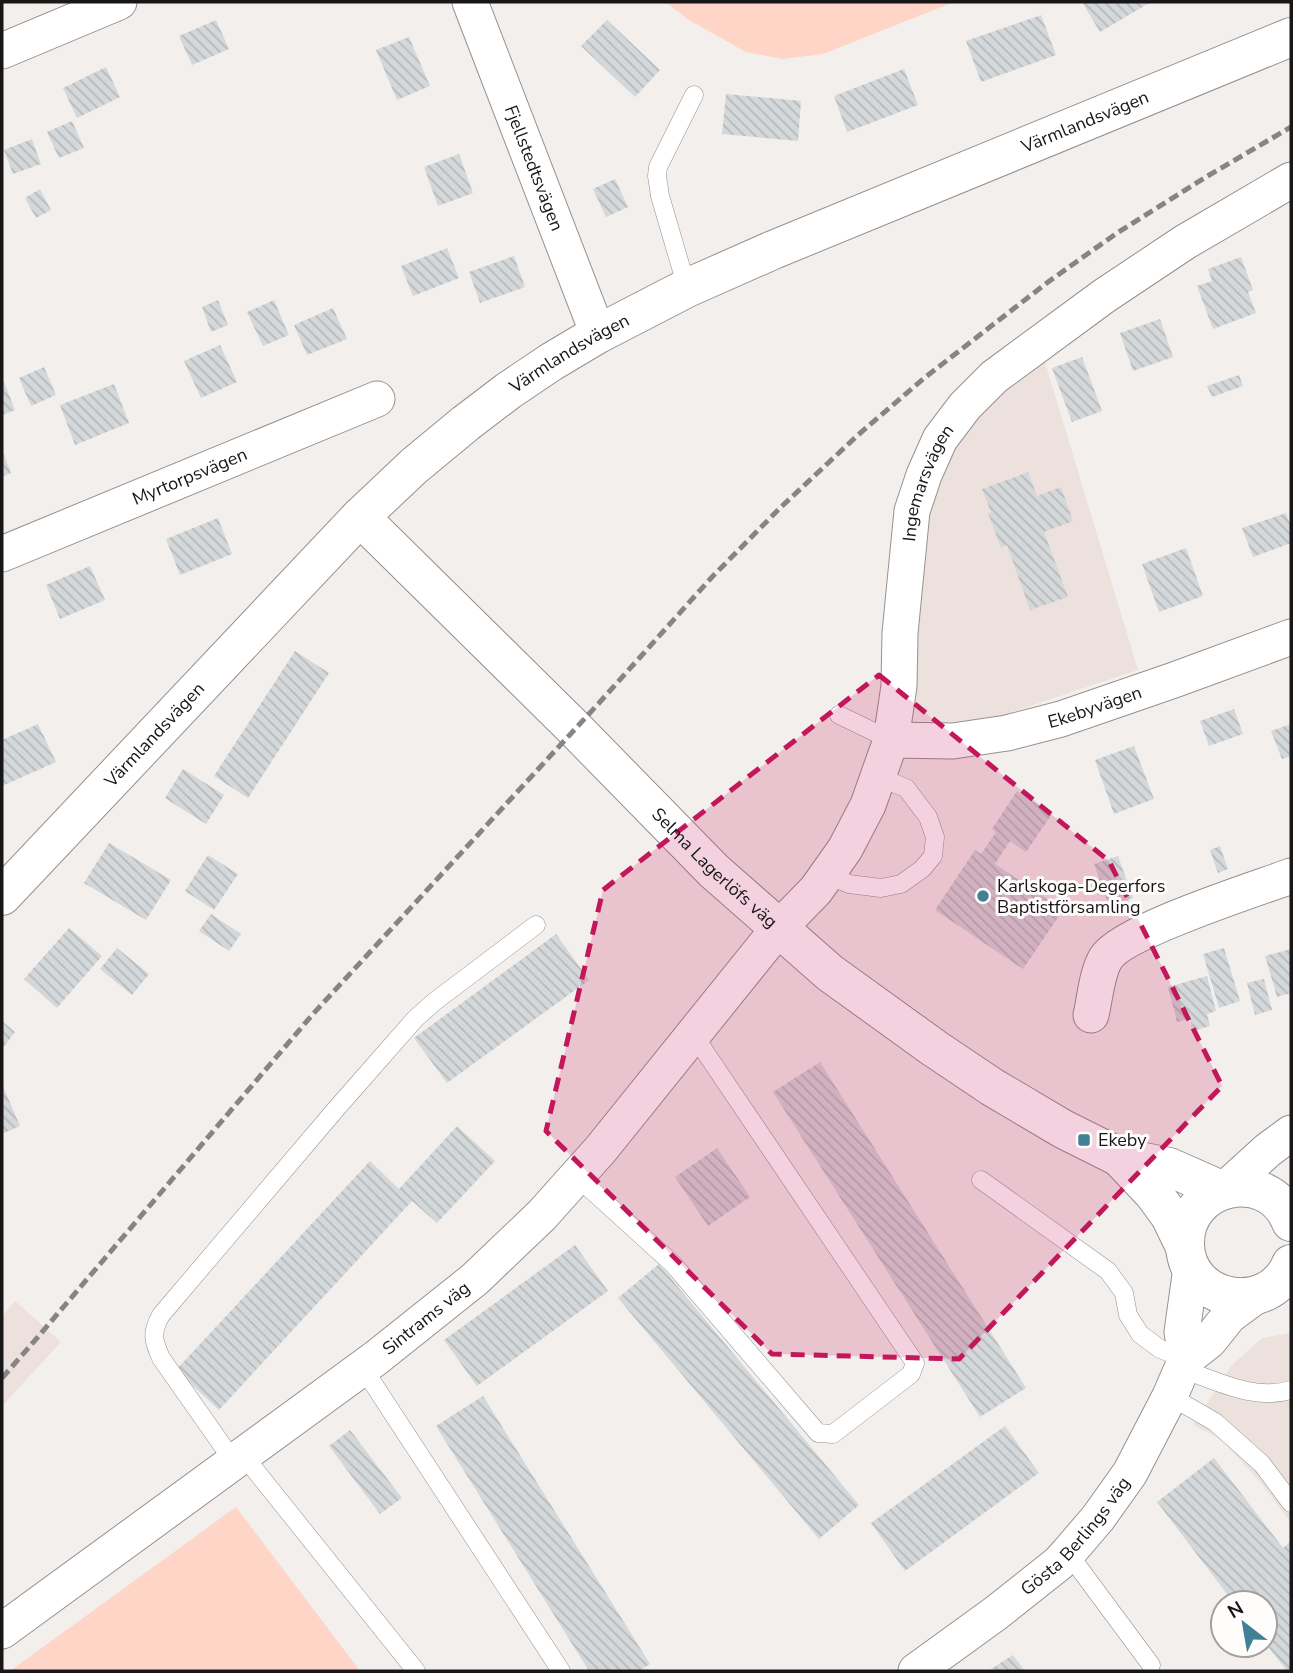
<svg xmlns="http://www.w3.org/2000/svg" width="1293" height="1673" viewBox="0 0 1293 1673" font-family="'Nunito Sans',sans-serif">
<defs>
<pattern id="building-back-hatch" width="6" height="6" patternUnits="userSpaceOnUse" patternTransform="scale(1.75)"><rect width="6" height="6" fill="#d5d8da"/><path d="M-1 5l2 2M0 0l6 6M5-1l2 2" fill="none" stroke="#b6b9ba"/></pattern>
</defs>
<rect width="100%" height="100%" fill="#f3efed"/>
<path fill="#ede1dd" d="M1045,362L1138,670L970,726L950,727L928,714L916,702L921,545L938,486L952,452L968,429L994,401Z
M15,1301L61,1342L2,1406V1316Z
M1291,1333V1523L1260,1482L1221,1439L1193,1425L1231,1366L1262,1338Z"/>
<path fill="#fed5c7" d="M666,2H954L823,54L783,59L746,52L687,19Z
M236,1507L360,1671H10Z"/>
<path fill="url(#building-back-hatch)" d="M1082,2H1151L1100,32Z
M1041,15L1056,55L981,82L966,41Z
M216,20L229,49L192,65L179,36Z
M607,20L660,70L635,97L581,46Z
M409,37L430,86L397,100L376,50Z
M106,67L120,97L77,118L63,88Z
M904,69L918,105L847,132L834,96Z
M726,94L801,101L798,141L722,134Z
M72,121L84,148L59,158L47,132Z
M32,139L41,164L13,174L4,150Z
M459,154L473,193L438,206L424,167Z
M615,179L628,207L606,217L593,189Z
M40,189L51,210L36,218L25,198Z
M447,248L459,278L413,296L401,266Z
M514,256L525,287L480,303L469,272Z
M1241,257L1253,290L1248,292L1256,313L1213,329L1197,286L1212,281L1208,269Z
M218,300L228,325L211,332L202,307Z
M274,300L289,335L263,346L247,312Z
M333,308L347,339L307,355L294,325Z
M1160,319L1173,357L1133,371L1120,333Z
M220,345L237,382L201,398L184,361Z
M1082,357L1102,411L1072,422L1052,368Z
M44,367L56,395L31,406L19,378Z
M1239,375L1243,386L1212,397L1207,386Z
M4,382L15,410L2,415V383Z
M114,384L129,423L75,445L60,405Z
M2,450L11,473L2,477Z
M1028,472L1037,496L1061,487L1073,521L1044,532L1068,597L1030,610L1007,545L1001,548L988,513L991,512L982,489Z
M1286,513L1291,527V543L1253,557L1242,528Z
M218,518L232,554L180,575L166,539Z
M1186,548L1203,596L1159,612L1142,564Z
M90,566L105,600L60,619L46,585Z
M295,651L329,673L248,798L214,776Z
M1234,709L1243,734L1209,746L1200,721Z
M38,724L56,762L2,786V740Z
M1291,724V756L1282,759L1271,731Z
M1134,746L1154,799L1114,814L1095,760Z
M183,769L224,795L206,824L165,798Z
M1017,791L1052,814L1026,852L1010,841L995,864L1063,910L1023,969L935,910L975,850L981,854L996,832L992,829Z
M109,843L171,880L146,920L84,883Z
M1220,846L1228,869L1218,873L1210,850Z
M208,855L238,874L214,910L185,891Z
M1118,856L1133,898L1109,906L1094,864Z
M211,914L241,934L229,951L199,931Z
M69,928L102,956L57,1008L24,979Z
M556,934L589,980L447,1083L414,1038Z
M117,948L149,974L132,995L100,969Z
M1224,948L1240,1001L1219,1008L1203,954Z
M1291,949V993L1277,997L1265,956Z
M1207,976L1216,1011L1207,1014L1210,1026L1193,1031L1190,1019L1177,1022L1168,987Z
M1264,979L1272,1010L1255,1015L1247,983Z
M2,1021L15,1032L2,1049Z
M820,1062L1026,1388L980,1417L773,1092Z
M2,1084L20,1126L2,1134Z
M457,1126L495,1161L437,1223L412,1201L219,1410L176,1370L370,1161L399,1189Z
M717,1148L750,1197L708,1226L675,1177Z
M575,1245L608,1291L477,1386L444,1340Z
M659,1264L859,1505L819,1539L618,1298Z
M483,1396L650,1664L639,1671H589L436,1426Z
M1005,1426L1039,1473L905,1571L871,1523Z
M350,1430L402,1498L380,1514L329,1446Z
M1214,1458L1283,1548L1291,1541V1671H1287L1265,1643V1603H1234L1157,1502Z
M1013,1655L1025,1671H988Z"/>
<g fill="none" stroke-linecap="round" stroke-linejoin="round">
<defs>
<path id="lane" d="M687,288L660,196L657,176L658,167L694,95
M839,715L891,740
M827,874L849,884L881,888L901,884L922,869L933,856L935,837L928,817L906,788L878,777
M576,1176L673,1264L818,1433L833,1434L911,1374L915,1363L693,1034
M981,1180L1108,1271L1124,1293L1128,1315L1140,1334L1160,1349L1186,1359
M363,1368L561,1671
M1182,1369C1217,1381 1254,1401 1291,1390
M1170,1396L1215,1422L1262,1464L1291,1503
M243,1455L416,1671
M234,1462L161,1358C153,1340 151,1333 161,1315L336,1109L415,1019L434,1002L536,925
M1068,1553L1151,1665"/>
<g id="street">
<path id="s1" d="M470,2L598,334"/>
<path d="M2,51L119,2"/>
<path id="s2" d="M2,554L377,399"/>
<path id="s3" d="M891,740L953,741L1007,733L1061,719L1174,680L1291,637"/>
<path d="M1091,1015C1095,998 1097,972 1106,958C1123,931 1256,889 1291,876"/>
<path d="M1225,1189L1268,1150L1291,1133"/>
<path d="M1186,1359L1182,1332L1191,1268"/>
<path id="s4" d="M2,1631L376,1358L475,1279L542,1215L601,1149L778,929L816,890L845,849L868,805L891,740L899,686L900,633L912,511L924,475L940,439L965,406L994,377L1104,296L1185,242L1291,180"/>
<path id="s5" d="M916,1671L996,1613L1059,1563L1068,1553L1098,1518L1130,1473L1170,1396L1186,1359L1209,1341L1229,1316L1256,1296"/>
</g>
<g id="secondary">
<path id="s6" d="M360,517L575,729L714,871L830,973L934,1048L992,1087L1063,1129L1119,1157L1169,1167L1221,1190"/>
<path id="s7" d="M2,896L360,517L414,466L466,423L508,391L551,362L598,334L687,288L773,250L1291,37"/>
<path d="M1119,1157L1154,1194L1170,1216L1185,1247"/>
<path d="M1291,1222C1268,1164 1183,1184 1185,1245C1187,1303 1269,1317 1291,1264"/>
</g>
</defs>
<use href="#lane" stroke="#959190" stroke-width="19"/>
<use href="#street" stroke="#959190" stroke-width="37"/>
<use href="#secondary" stroke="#959190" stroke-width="40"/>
<use href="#lane" stroke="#fff" stroke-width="18"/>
<use href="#street" stroke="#fff" stroke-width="35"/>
<use href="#secondary" stroke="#fff" stroke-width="38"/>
<path stroke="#878483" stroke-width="5" stroke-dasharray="10 5" stroke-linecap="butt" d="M2,1378L31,1345L313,1014L599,703L712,577L780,508L858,435L923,379L1048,282L1117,233L1206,177L1291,127"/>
</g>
<path fill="#c2185b" fill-opacity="0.2" stroke="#c2185b" stroke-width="5" stroke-dasharray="14 9" stroke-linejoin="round" d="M879,675L1109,861L1222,1086L959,1359L772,1354L546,1131L603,890Z"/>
<g fill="#418195" stroke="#fffcfc" stroke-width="2.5">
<circle cx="983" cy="896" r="7"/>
<rect x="1077" y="1133" width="14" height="14" rx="3.5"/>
</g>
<g text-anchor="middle" stroke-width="6" stroke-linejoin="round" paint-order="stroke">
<g font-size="18" fill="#181616" stroke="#fffcfc">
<text dy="6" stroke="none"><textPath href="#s7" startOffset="1354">Värmlandsvägen</textPath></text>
<text dy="6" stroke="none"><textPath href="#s1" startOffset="178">Fjellstedtsvägen</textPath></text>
<text dy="6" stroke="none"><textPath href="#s7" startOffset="788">Värmlandsvägen</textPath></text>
<text dy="6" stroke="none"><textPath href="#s2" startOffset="203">Myrtorpsvägen</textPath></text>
<text dy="6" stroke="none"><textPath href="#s4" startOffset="1538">Ingemarsvägen</textPath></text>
<text dy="6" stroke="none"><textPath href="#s3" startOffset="208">Ekebyvägen</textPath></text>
<text dy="6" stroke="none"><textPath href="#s7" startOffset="222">Värmlandsvägen</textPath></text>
<text dy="6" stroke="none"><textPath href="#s6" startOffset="499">Selma Lagerlöfs väg</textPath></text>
<text dy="6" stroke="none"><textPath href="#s4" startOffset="527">Sintrams väg</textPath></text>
<text dy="6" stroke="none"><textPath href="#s5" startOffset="210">Gösta Berlings väg</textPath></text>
</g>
<g font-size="18" fill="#181616" stroke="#fffcfc" text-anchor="start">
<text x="997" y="892">Karlskoga-Degerfors<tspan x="997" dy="21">Baptistförsamling</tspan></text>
<text x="1098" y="1146">Ekeby</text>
</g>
</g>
<rect width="1293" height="1673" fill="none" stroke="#181616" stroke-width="7"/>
<g transform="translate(1244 1624) rotate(329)"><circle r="33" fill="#fffcfc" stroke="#a3a0a0" stroke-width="2"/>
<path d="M0-5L12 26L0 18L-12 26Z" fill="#418195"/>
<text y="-10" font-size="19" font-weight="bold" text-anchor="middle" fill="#181616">N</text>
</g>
</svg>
